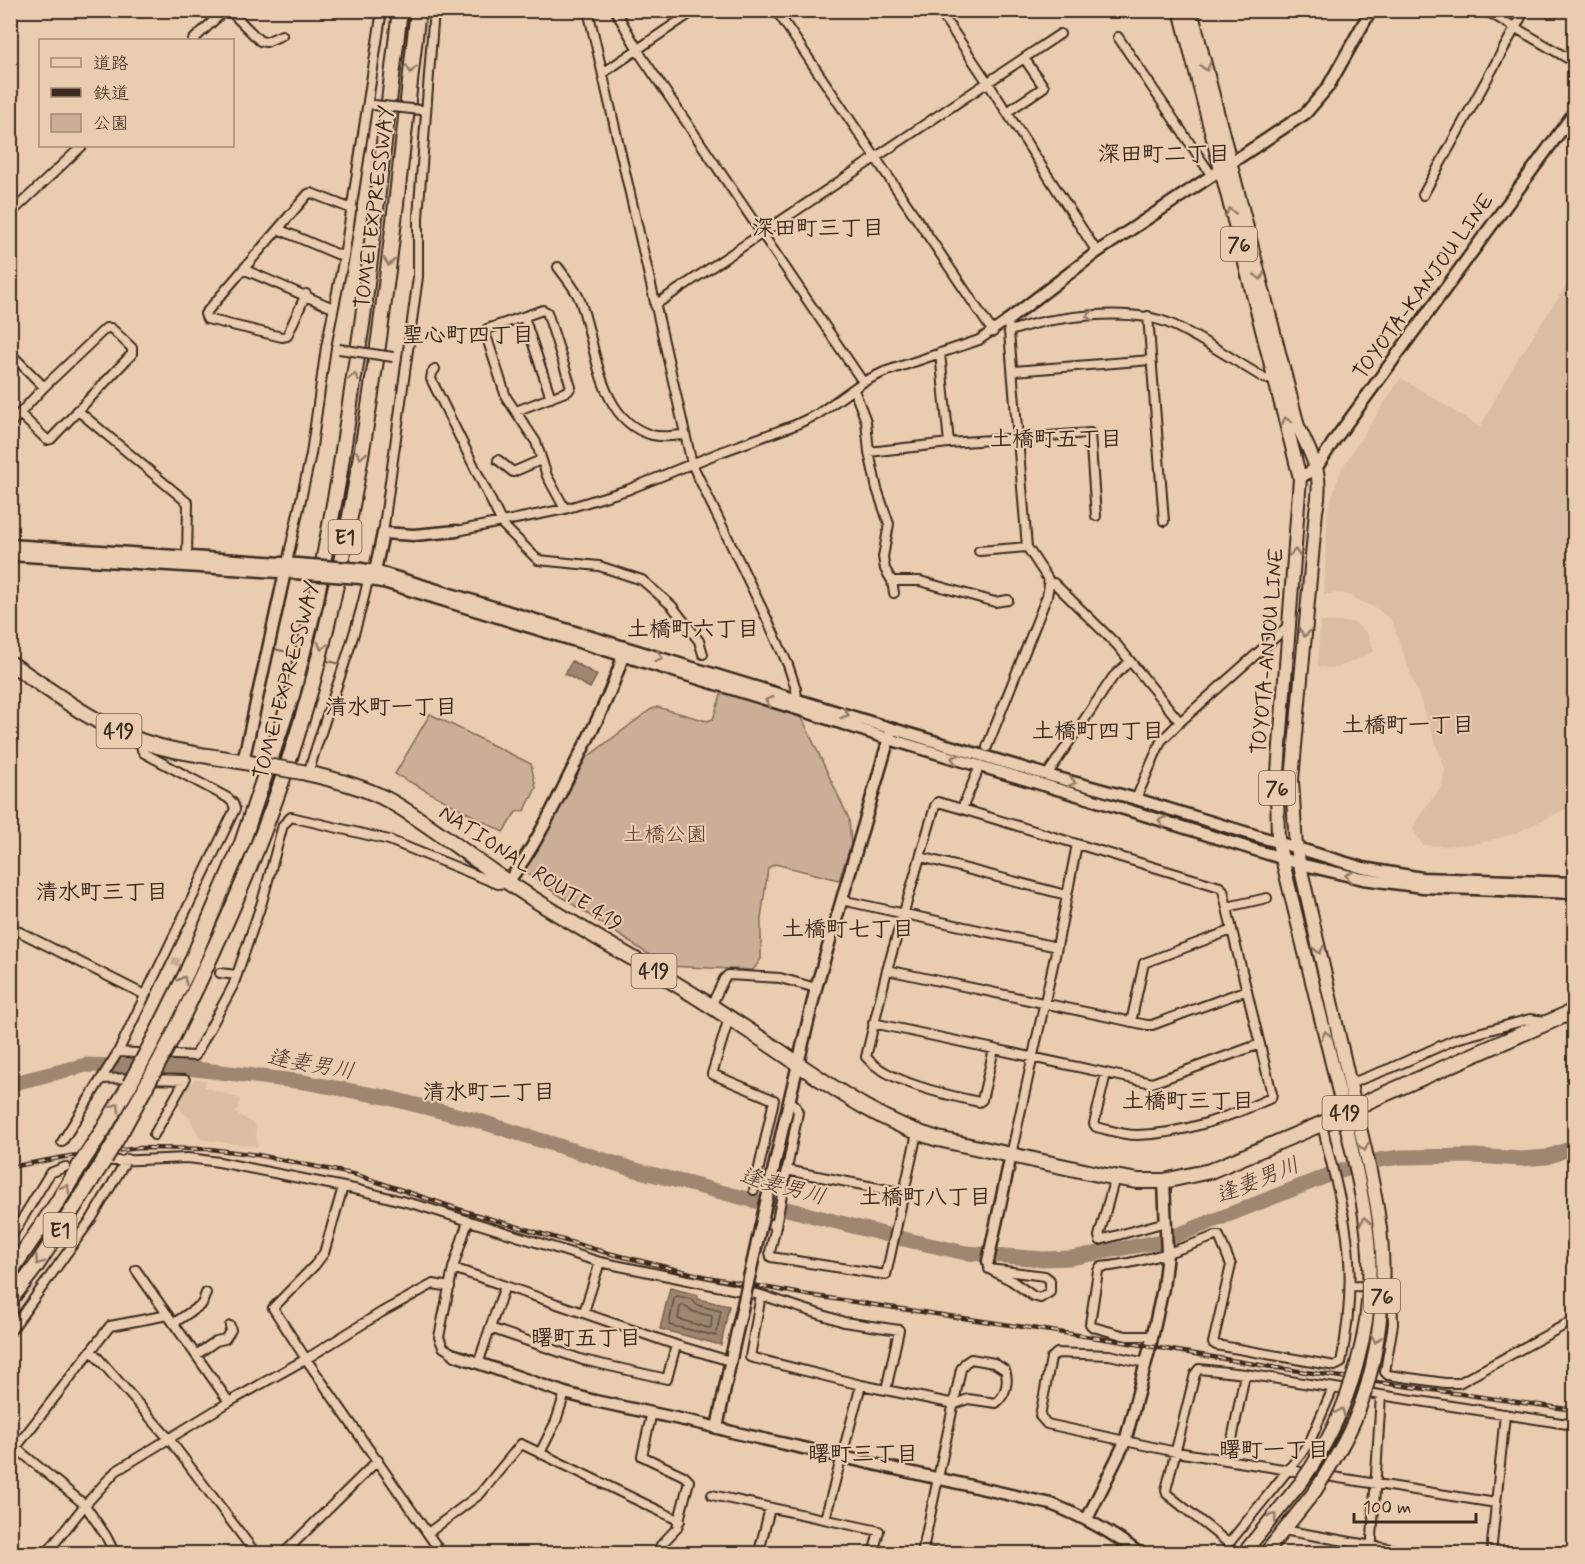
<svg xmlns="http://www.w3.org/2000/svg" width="1585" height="1564" viewBox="0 0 1585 1564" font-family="Mynerve,'Klee One',sans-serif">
<rect width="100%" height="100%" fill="#eaccb0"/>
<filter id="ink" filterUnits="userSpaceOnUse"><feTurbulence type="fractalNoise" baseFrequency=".0167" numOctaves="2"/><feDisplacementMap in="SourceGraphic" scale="12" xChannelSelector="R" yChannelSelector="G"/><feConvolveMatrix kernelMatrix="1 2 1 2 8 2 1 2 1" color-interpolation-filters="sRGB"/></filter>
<g filter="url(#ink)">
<path fill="#dabda2" d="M1574,274V805L1514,834L1480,843L1447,846L1423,845L1413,829L1422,812L1442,786L1445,769L1392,621L1378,609L1343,593L1324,594L1328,508L1342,468L1401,378L1480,427L1514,365Z
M1320,622H1353L1367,633L1374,651L1337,668L1318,667Z
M194,1079L206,1080L205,1087L240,1099L236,1113L255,1125L258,1147L200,1139L189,1117L181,1112L179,1101Z"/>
<path fill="#cbae96" stroke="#836c5a" stroke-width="1.5" d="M722,692L794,713L803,720L849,819L851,845L839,880L775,864L768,868L761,919V959L753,970L666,966L524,872L582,761L650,710L657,707L707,721L713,719Z
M430,714L531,764L536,788L525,810L516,812L503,832L395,774Z"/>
<path fill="#9f8671" stroke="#776150" stroke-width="1.5" d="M572,661L597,675L590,688L565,674Z
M670,1288L698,1295V1299L729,1306L721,1345L660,1329Z"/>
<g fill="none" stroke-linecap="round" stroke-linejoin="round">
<path stroke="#634f3f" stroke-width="1.5" d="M677,1296L691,1299L697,1305L721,1311L716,1336L669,1325L674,1298Z
M683,1305L694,1312L712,1316L711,1327L708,1328L678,1319L680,1307Z"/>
<path stroke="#776150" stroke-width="2" d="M274,649L297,654
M323,660L341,664"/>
<path stroke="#9f8671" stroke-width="15" d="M10,1084L86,1065L187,1068L304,1082L385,1097L476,1120L636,1170L903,1239L966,1253L1043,1259L1071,1258L1162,1241L1334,1173L1379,1160L1401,1157L1475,1156L1521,1159L1547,1157L1574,1147"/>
<path stroke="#c7ac93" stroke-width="8" stroke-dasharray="8 4" stroke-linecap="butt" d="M172,961L191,965
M65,1167L102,1163
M10,1274L32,1289"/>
<defs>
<path id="street" d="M229,10L260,41L266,42L282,35
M588,10L692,464L766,617L788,665L796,689L797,699
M615,10L642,57L863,382
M776,10L993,332
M939,10L988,83L1097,252
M1485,10L1574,62
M1118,37L1212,176
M193,40L225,10
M603,73L695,10
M1007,112L1044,87L1024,58
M1423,195L1525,10
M10,214L82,146
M278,229L344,257
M558,267C565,277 574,287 579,298C597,342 596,420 652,435C663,438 673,435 684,435
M243,269L333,308
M306,294L287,336L282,337L207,319L205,314L308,194L311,193L352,209
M655,305L1060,34
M1148,316L1164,521
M524,317L551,398
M1010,331C1052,316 1132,306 1173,325C1203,339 1235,361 1264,378L1275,381
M10,353L44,387
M940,353L949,443L1090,433L1096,516
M435,369L432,373L431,379L503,525L538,560L599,566L642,580L672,606L699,641L703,654
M1014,371L1151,360
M854,390L866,421L869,452L949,443
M77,410L188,503L187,558
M516,411L568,391L571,387L547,312L543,310L487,329L486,335L506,397L536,442L547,476L565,509
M10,424L44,387L106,328H111L132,348V354L51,439L47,440L20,414
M869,452L877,489L889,524L883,557L885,569L892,581L894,593
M498,460L513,472L541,460
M457,531L565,509L627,490L721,452L795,425L818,414L863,382L884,372L979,340L1008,320L1027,547L1048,579L1049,585L1047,596L987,747
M383,533L418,277V217L434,10
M979,551L1027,547
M286,567L311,454L326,347L344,257L382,10
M892,581H920L995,602L1008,600
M1049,585L1054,583L1117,645L1180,722L1288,626
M977,773L962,809L1077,844L1057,947L1011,1155
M308,774C327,709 354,646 368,580
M1047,775L1113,677L1130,661
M1136,799L1161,741L1180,722
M962,809L938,802L935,806L887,970L866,1057C887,1082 947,1095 979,1102L982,1100L994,1049
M1077,844L1220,887L1223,890L1232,930
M921,857L1066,895
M841,900L1057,947
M1227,907L1267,898
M10,927L145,995
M887,970L1147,1025H1152L1247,990
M220,973L237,975
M711,1006L724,979L728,975L780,978L816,988
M729,1018L712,1074L774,1100L754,1190
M873,1023L1152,1083L1260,1044
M118,1052L195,1056L233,986L262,902L283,825L291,817L389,840L498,884L507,883
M1106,1073L1094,1124L1096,1127C1109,1130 1123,1135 1137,1135C1183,1134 1229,1117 1271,1098L1272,1094L1232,930L1144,963L1131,1022
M101,1079L135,1078
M147,1079L185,1080L154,1135
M1349,1084L1391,1068L1456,1039L1530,1019L1546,1021
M62,1142L118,1052L235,809L233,803L228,798L144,753L142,750L141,741
M113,1161L188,1158L219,1162L359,1190L421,1206L600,1262L761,1295L844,1322L899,1330L886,1390
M786,1170L904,1193
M1115,1177L1099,1236L1100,1240L1166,1222
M343,1187L324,1253L315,1265L273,1308L306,1359L442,1554
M766,1222L776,1226L770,1252L771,1257L886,1275L917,1133
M776,1226L798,1112L795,1105L789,1100
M10,1239L50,1173L65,1167
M988,1261L989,1269L1045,1276L1050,1280V1292L1040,1298L1033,1296L1012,1281L989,1269
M453,1268L676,1345L730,1361
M136,1270L229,1402
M1350,1286L1392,1287L1393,1324L1385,1372L1388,1375L1445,1383H1459L1574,1320
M761,1295L750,1357L861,1385L955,1404L968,1399L996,1403C1006,1395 1009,1381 1005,1370L994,1363L971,1359L965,1363L961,1369L922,1554
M584,1312L600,1262
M174,1323L202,1304L206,1293
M490,1328L505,1286
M10,1332L92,1218L127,1159
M1152,1336H1126L1093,1327L1090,1324L1098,1271L1100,1267C1140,1264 1178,1250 1215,1236H1219L1231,1265L1213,1343L1216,1345L1335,1366L1341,1363C1350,1317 1353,1270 1345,1224C1339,1190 1329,1157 1322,1124
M91,1350L169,1439L256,1554
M196,1355L216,1341L225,1339L231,1330L230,1326
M455,1355L443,1347L439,1337L453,1268L468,1221
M1146,1363L1109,1355L1057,1353L1051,1358L1040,1416L1047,1424L1176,1452L1496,1503
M478,1364L490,1328L583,1360L667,1379L676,1345
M1333,1388L1311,1439L1301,1454L1230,1542H1227L1167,1494L1166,1490L1195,1374L1199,1369L1245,1374L1574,1425
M565,1393L556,1421L540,1453L680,1521
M652,1412L642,1456L684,1476L689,1481L677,1528L661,1545L657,1554
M10,1443L85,1505L106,1536L115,1554
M10,1455L110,1326L168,1315
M1228,1460L1245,1374
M712,1495L879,1531L873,1554
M825,1519L861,1385
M1283,1530L1418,1554
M428,1533L480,1494L521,1444L540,1453
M923,1551L937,1554
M46,1554L85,1505L116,1471L229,1402L306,1359L382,1312L433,1284L450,1287
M283,1554L378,1460
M765,1554L759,1552L770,1508
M1371,1554L1381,1395
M1491,1554L1505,1414"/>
<path id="secondary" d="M1008,320L1097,252L1306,113L1328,87L1371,10
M1300,478L1317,467L1336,438L1574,113
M10,545L297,564
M10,555L294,573
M361,569L375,571L893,729L1047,775L1136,799L1363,868L1422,878L1574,883
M375,571L383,533L414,535L457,531
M360,578L387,583L810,713L889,739L1141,814L1300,864L1363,879L1423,887L1574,893
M243,762L285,572
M508,882C533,850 552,811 570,774C590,735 610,697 623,656
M784,1123L816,988L890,735
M988,1261L1011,1155
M455,1355L565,1393L595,1401L703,1424L732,1432L1051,1504C1084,1517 1112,1532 1140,1554
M717,1428L733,1349
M1087,1519L1125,1442L1150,1347L1163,1288L1167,1254L1164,1181"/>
<path id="primary" d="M1180,10L1300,478L1277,786L1278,842L1339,1092
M1191,10L1298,426C1313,459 1324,473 1316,511L1292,780L1296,848L1351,1089
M1243,1554L1302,1481
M1265,1554L1315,1491"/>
<path id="highway" d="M10,663C52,691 93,724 141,741C178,754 217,756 255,764
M302,772C332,779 362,786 388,800C431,824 468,856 509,883C574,927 645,963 711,1006C740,1025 770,1044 798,1064C842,1094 886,1124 938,1139L1107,1176L1138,1181H1164L1210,1171L1340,1116L1371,1100L1574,1011
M157,1033L187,972L242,843L292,695L316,600L339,477L363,317L400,10
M172,1038C233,914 288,785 321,650C373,440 394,224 418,10
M103,1130L130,1084
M122,1130L145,1088
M10,1272L57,1203L82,1162
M10,1300L37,1265L105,1159"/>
</defs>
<use href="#street" stroke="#3b2a1e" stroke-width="12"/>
<use href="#secondary" stroke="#3b2a1e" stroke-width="15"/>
<use href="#primary" stroke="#3b2a1e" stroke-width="16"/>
<use href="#highway" stroke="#3b2a1e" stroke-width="18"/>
<use href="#street" stroke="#eaccb0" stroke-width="8"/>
<use href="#secondary" stroke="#eaccb0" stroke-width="10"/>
<use href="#primary" stroke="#eaccb0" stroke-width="12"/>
<use href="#highway" stroke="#eaccb0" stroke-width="14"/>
<defs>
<path id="rail" d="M10,1167L70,1156L140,1148L210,1149L258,1155L357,1175L464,1211L604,1252L707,1277L808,1295L1118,1341L1278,1368L1574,1410"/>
</defs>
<use href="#rail" stroke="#3b2a1e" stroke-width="4.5"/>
<use href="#rail" stroke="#eaccb0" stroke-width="2" stroke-dasharray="7" stroke-linecap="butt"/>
<defs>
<path id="street-bridge" d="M374,105L421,110
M339,349L393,357"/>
<path id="secondary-bridge" d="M297,564L362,569
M294,573L360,578
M733,1349L784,1123"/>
<path id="primary-bridge" d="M1302,1481C1351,1411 1376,1325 1368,1240C1363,1190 1349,1141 1339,1092
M1315,1491C1327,1472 1339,1453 1349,1432C1380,1369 1389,1283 1378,1214C1372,1172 1360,1131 1351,1089"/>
<path id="highway-bridge" d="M255,764L302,772
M130,1084L157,1033
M145,1088L172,1038
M105,1159L122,1130
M82,1162L103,1130"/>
</defs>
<use href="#street-bridge" stroke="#3b2a1e" stroke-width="12" stroke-linecap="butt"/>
<use href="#secondary-bridge" stroke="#3b2a1e" stroke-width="15" stroke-linecap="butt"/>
<use href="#primary-bridge" stroke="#3b2a1e" stroke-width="16" stroke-linecap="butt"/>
<use href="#highway-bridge" stroke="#3b2a1e" stroke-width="18" stroke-linecap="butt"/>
<use href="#street-bridge" stroke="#eaccb0" stroke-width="8"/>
<use href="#secondary-bridge" stroke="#eaccb0" stroke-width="10"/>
<use href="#primary-bridge" stroke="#eaccb0" stroke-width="12"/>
<use href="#highway-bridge" stroke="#eaccb0" stroke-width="14"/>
</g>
<defs><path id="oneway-chevron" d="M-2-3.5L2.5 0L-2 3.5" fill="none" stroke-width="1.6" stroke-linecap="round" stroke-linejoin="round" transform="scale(1.5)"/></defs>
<g stroke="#927b67">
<use href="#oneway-chevron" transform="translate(1206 67) rotate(75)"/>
<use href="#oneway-chevron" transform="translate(411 69) rotate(97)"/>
<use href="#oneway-chevron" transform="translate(1230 212) rotate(-105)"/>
<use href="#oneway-chevron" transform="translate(389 262) rotate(97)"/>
<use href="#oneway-chevron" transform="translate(1260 276) rotate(76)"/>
<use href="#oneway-chevron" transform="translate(1090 316) rotate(177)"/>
<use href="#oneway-chevron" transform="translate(354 377) rotate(-81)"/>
<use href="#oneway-chevron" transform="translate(1286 421) rotate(-105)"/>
<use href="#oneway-chevron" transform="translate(361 455) rotate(99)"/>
<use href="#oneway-chevron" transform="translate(1295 553) rotate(-85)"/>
<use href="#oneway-chevron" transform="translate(1305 633) rotate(95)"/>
<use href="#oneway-chevron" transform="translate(322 646) rotate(104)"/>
<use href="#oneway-chevron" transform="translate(659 657) rotate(17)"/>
<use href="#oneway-chevron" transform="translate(769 701) rotate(-163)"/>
<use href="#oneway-chevron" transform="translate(845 714) rotate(18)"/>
<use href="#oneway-chevron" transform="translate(955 759) rotate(-164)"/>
<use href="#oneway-chevron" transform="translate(1072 782) rotate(15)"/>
<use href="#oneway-chevron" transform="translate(1162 821) rotate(-163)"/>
<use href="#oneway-chevron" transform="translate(1349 876) rotate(-167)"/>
<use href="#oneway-chevron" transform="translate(1319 950) rotate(77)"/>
<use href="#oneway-chevron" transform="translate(183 980) rotate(-64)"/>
<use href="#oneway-chevron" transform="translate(1326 1035) rotate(-103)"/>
<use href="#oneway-chevron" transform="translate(116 1107) rotate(-60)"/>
<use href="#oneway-chevron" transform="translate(1364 1147) rotate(77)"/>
<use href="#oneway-chevron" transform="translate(66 1188) rotate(-59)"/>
<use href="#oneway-chevron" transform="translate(1365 1221) rotate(-99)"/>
<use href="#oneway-chevron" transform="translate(39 1261) rotate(125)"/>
<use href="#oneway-chevron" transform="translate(1376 1339) rotate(100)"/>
<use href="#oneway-chevron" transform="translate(1341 1412) rotate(-68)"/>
<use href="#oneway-chevron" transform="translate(1273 1517) rotate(-51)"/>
</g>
</g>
<g text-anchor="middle" stroke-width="4.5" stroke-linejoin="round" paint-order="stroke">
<g fill="#eaccb0" stroke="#705b4a" stroke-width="1.5">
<rect x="1221" y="227" width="36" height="34" rx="4.5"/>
<rect x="328.5" y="520" width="33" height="34" rx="4.5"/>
<rect x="96.5" y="714" width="45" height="34" rx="4.5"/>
<rect x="1259" y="771" width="36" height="34" rx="4.5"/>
<rect x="631.5" y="954" width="45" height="34" rx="4.5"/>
<rect x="1322.5" y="1096" width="45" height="34" rx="4.5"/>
<rect x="43.5" y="1213" width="33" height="34" rx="4.5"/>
<rect x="1364" y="1279" width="36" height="34" rx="4.5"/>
</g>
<g font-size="20" font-weight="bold" fill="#3b2a1e">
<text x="1239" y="251">76</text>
<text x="345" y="544">E1</text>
<text x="119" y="738">419</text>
<text x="1277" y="795">76</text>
<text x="654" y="978">419</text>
<text x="1345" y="1120">419</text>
<text x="60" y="1237">E1</text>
<text x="1382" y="1303">76</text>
</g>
<g font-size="21" fill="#3b2a1e" stroke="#eaccb0">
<text transform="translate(374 207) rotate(-83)" y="7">TOMEI EXPRESSWAY</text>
<text transform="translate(1423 286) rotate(-54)" y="7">TOYOTA-KANJOU LINE</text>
<text transform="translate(1267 651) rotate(-85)" y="7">TOYOTA-ANJOU LINE</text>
<text transform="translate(286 680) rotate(-75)" y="7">TOMEI EXPRESSWAY</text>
<text transform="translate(531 868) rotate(33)" y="7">NATIONAL ROUTE 419</text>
</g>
<g font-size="21" fill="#513e30" stroke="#eaccb0">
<text x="665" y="841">土橋公園</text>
</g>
<g font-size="22" font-weight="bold" fill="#3b2a1e" stroke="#eaccb0">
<text x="1164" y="161">深田町二丁目</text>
<text x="818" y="235">深田町三丁目</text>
<text x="468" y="342">聖心町四丁目</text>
<text x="1056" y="446">土橋町五丁目</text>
<text x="693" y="636">土橋町六丁目</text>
<text x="391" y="714">清水町一丁目</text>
<text x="1408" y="732">土橋町一丁目</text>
<text x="1098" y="738">土橋町四丁目</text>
<text x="102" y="899">清水町三丁目</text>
<text x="848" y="936">土橋町七丁目</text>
<text x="489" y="1099">清水町二丁目</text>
<text x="1188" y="1108">土橋町三丁目</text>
<text x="925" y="1204">土橋町八丁目</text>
<text x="586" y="1345">曙町五丁目</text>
<text x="1274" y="1457">曙町一丁目</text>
<text x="863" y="1461">曙町三丁目</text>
</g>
<g font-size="22" font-style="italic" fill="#4f3c2f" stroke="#eaccb0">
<text transform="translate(311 1063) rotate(10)" y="8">逢妻男川</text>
<text transform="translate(1257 1179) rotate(-22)" y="8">逢妻男川</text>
<text transform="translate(783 1185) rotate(15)" y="8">逢妻男川</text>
</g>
</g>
<rect width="1585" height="1564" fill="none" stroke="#eaccb0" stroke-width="36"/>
<rect x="18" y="18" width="1549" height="1528" fill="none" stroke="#3b2a1e" stroke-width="2" filter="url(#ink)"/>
<rect x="39" y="39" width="195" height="108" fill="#eaccb0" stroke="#a48b76" stroke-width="1.5"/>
<rect x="51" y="58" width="30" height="9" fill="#eaccb0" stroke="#a48b76" stroke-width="1.5"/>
<text x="93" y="69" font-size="18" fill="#3b2a1e">道路</text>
<rect x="51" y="88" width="30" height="9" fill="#3b2a1e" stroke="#a48b76" stroke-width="1.5"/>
<text x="93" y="99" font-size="18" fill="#3b2a1e">鉄道</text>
<rect x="51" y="114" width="30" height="18" fill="#cbae96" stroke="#a48b76" stroke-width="1.5"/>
<text x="93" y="129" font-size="18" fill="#3b2a1e">公園</text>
<path d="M1354 1513v9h122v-9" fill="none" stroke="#3b2a1e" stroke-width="3"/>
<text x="1363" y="1513" font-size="18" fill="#3b2a1e" stroke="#eaccb0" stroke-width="4.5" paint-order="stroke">100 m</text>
</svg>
